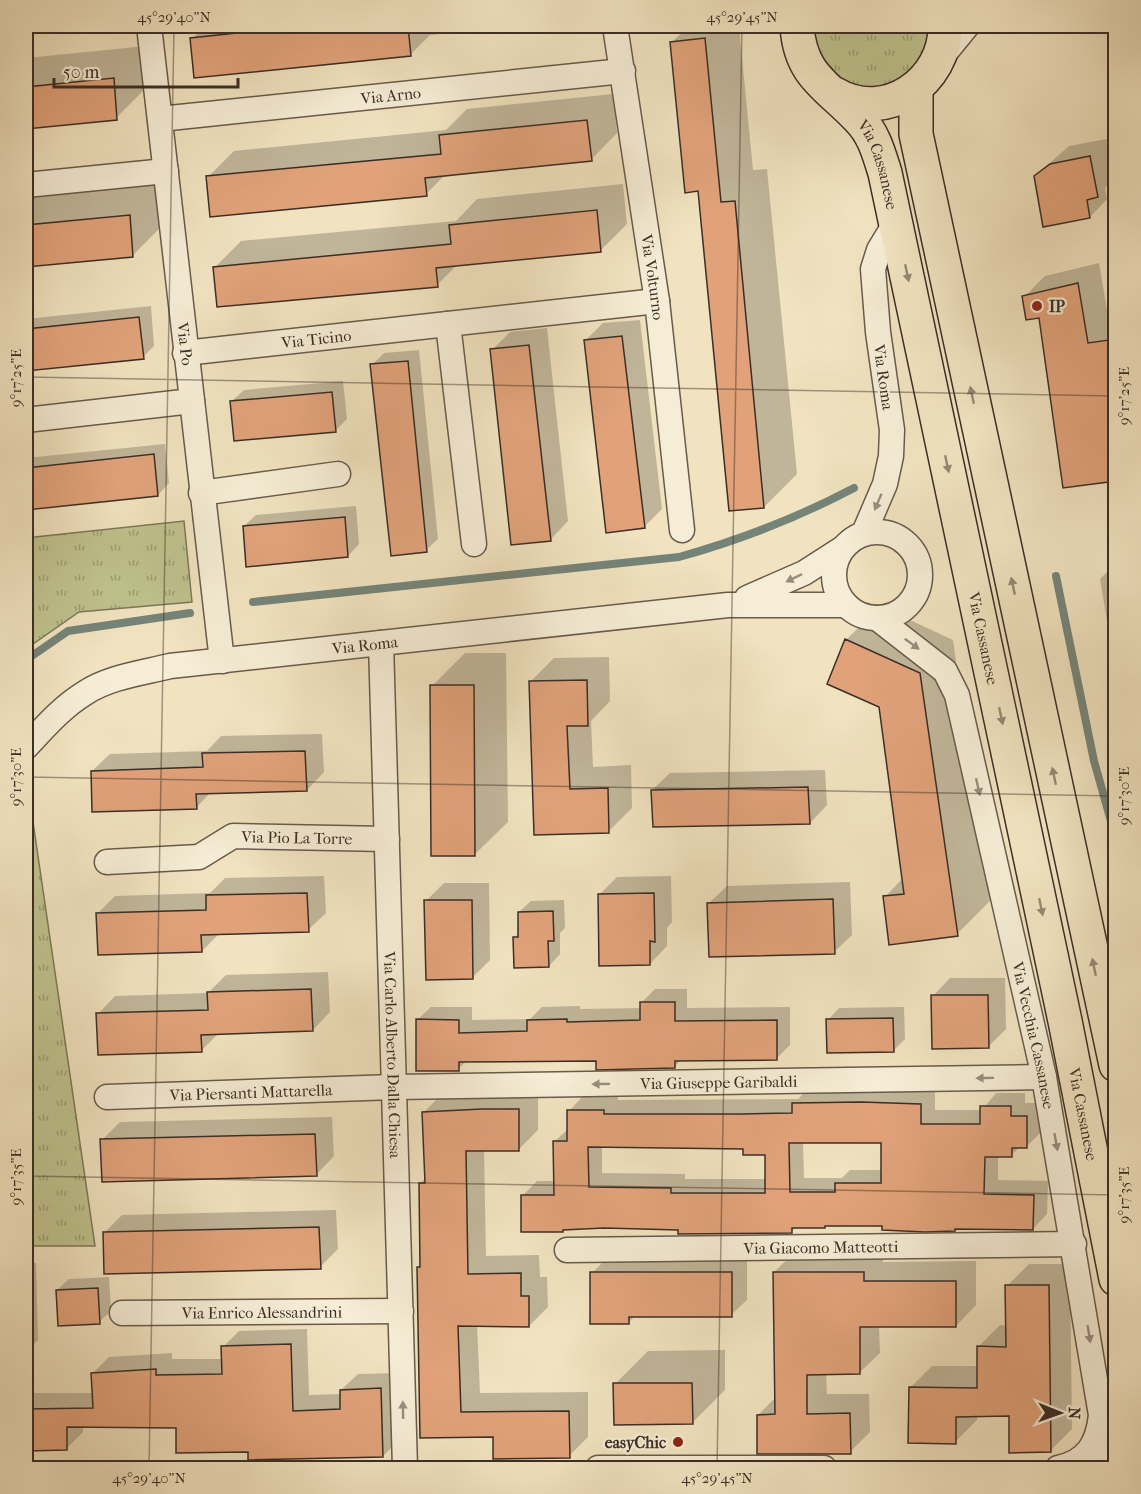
<svg xmlns="http://www.w3.org/2000/svg" width="1141" height="1494" viewBox="0 0 1141 1494" font-family="'IM FELL French Canon',serif">
<defs>
<pattern id="grass-tufts" width="24" height="20" patternUnits="userSpaceOnUse" patternTransform="scale(1.5)"><rect width="24" height="20" fill="#bfc28e"/><path d="M3 7l-1-3M5 7V3M7 7l1-3M15 17l-1-3M17 17v-4M19 17l1-3" fill="none" stroke="#9c9e74"/></pattern>
</defs>
<rect width="100%" height="100%" fill="#f1e3c0"/>
<filter id="stains"><feTurbulence type="fractalNoise" baseFrequency=".00333" numOctaves="4"/><feColorMatrix values="0 0 0 0 .2 0 0 0 0 .09 0 0 0 0 .02 0 0 0 .5 -.17"/></filter>
<radialGradient id="worn" r=".72"><stop offset=".6" stop-color="#630" stop-opacity="0"/><stop offset="1" stop-color="#630" stop-opacity=".3"/></radialGradient>
<path fill="url(#grass-tufts)" stroke="#7d785a" stroke-width="1.5" d="M809,26H931C929,35 928,49 924,57C907,91 848,102 824,70C816,59 813,38 809,26Z
M184,521L192,602L79,612L33,644L26,635V538Z
M26,774L95,1246H26Z"/>
<path fill="#0003" fill-rule="evenodd" d="M26,26H48L26,28Z
M205,26H522L430,35L410,55L192,39Z
M689,26H739L753,170L767,169L797,474L764,507L672,42Z
M146,46L149,85L116,118L26,127V58Z
M613,94L617,133L591,160L446,174L426,194L208,177L234,151L446,130L467,109Z
M1107,139L1115,178L1105,188L1107,199L1090,217L1035,176L1069,146Z
M162,183L166,222L133,255L26,266V197Z
M623,184L627,224L601,250L457,265L437,285L215,267L241,241L456,221L477,199Z
M1099,263L1109,322L1116,321V479L1040,316L1024,297L1045,276Z
M151,306L154,346L143,357L26,369V319Z
M640,320L662,509L644,527L585,341L603,323Z
M547,328L568,521L551,539L492,350L510,332Z
M419,350L438,539L426,550L372,365L384,353Z
M343,381L347,419L335,431L232,401L244,390Z
M165,444L169,483L158,495L26,508V458Z
M356,506L359,544L348,556L244,526L256,515Z
M1116,563V644L1111,645L1100,579Z
M880,606L953,640L990,901L957,934L885,897L903,878L880,706L829,683L847,639Z
M465,653H506L508,822L474,855L432,686Z
M609,657L610,701L591,721L593,767L631,765L632,808L609,831L535,833L530,682L554,658Z
M322,734L324,772L307,790L211,792L196,808L92,771L110,754L207,751L221,736Z
M825,770L827,805L810,823L652,790L670,773Z
M324,876L326,913L308,930L220,933L202,951L97,914L115,896L210,893L225,878Z
M671,876L672,922L667,928V946L650,964L599,895L617,877Z
M850,882L852,935L834,952L709,903L727,886Z
M444,883H489L490,960L473,977L426,901Z
M564,900L565,928L560,933V954L549,966L514,938L520,932L519,912L531,901Z
M328,972L330,1012L313,1030L219,1033L202,1050L98,1014L115,996L208,993L226,975Z
M950,978H1005L1006,1029L988,1047L933,996Z
M655,989H687V1008L790,1007V1045L777,1058L681,1060L674,1067L597,1060H468L458,1069L417,1020L431,1007H472V1020L530,1019L542,1007L580,1006V1009L642,1008V1002Z
M904,1007L905,1039L893,1051L828,1020L839,1008Z
M808,1089L935,1090V1110H982L996,1093H1025V1103H1040L1041,1132L1026,1147H1020L1011,1155H998V1180L1048,1181L1047,1214L1033,1229L957,1227L955,1230L827,1224L796,1227L791,1232L679,1228L523,1195L537,1181H555V1141L569,1128V1111L583,1096H618V1100L798,1099ZM882,1141V1170H850L842,1178H804L803,1142ZM602,1146L745,1148L767,1154V1179H685V1174L602,1173Z
M538,1090V1130L519,1149L484,1150L486,1256L539,1255L540,1277H547L548,1307L529,1326L477,1325L480,1393L588,1392V1437L569,1456L495,1435L421,1436L418,1267L421,1264L420,1183L426,1178L424,1112L443,1093Z
M332,1117L334,1156L317,1174L102,1140L120,1122Z
M336,1210L338,1249L320,1267L104,1233L122,1215Z
M795,1252L883,1253V1262L976,1261V1305L956,1326H879L880,1353L859,1373H826L827,1394H869L870,1432L850,1452L758,1415L776,1397L774,1272Z
M607,1258H747V1300L731,1315H636L628,1323L592,1273Z
M26,1263H36L38,1340L26,1352Z
M1029,1264H1070L1072,1429L1050,1451L1011,1415H977V1420L955,1442L910,1388L932,1366H978V1347L1000,1325L1007,1326V1286Z
M109,1277L111,1311L99,1322L57,1290L69,1279Z
M307,1329L309,1395L341,1394V1390L358,1374L397,1373L399,1440L383,1456L249,1451L177,1426H83V1432L66,1449H26V1393H94L93,1373L109,1357L172,1353V1359H223V1347L239,1331Z
M725,1350V1390L692,1423L615,1384L648,1351Z"/>
<g fill="none" stroke-linecap="round" stroke-linejoin="round">
<path stroke="#758479" stroke-width="8" d="M1056,576L1094,761L1116,839
M253,602L679,557C740,540 797,518 854,488
M26,660L68,631L190,613"/>
</g>
<path fill="#e1a27a" stroke="#3b2e26" stroke-width="1.5" fill-rule="evenodd" d="M305,26H408L411,56L194,78L190,38Z
M705,38L721,202L735,201L764,508L729,511L698,191L685,193L670,42Z
M114,78L117,120L26,129V87Z
M587,120L592,161L425,178L427,196L210,217L206,176L441,154L439,135Z
M1090,156L1098,197L1087,200L1090,218L1043,227L1034,176L1050,164Z
M597,210L601,252L436,268L438,287L217,307L213,267L451,244L449,225Z
M130,215L133,257L26,267V225Z
M1078,283L1088,343L1116,339V481L1063,488L1039,318L1026,320L1022,296Z
M139,317L144,359L26,371V329Z
M622,336L645,528L606,533L584,340Z
M529,345L551,541L511,545L490,349Z
M408,361L427,552L391,556L370,364Z
M332,392L336,432L234,441L230,401Z
M154,454L158,496L26,510V468Z
M345,517L348,557L246,567L243,526Z
M845,639L920,673L958,936L889,945L883,896L904,894L879,707L827,684Z
M587,680L588,726H567L570,789L608,788L609,833L534,835L529,681Z
M430,685H474L475,856H431Z
M305,751L307,791L196,794L197,809L92,812L91,771L203,767L202,753Z
M808,787L810,824L653,827L651,790Z
M307,893L309,932L201,935L202,952L98,955L96,913L206,910V895Z
M654,893L655,942L650,941V965L599,966L598,894Z
M833,899L835,954L709,957L707,903Z
M424,900H472L473,979L426,980Z
M553,911L554,941H548L549,967L514,968L513,937H518V912Z
M311,989L313,1031L201,1035L202,1052L98,1055L96,1013L208,1010L207,992Z
M931,995H988L989,1048L932,1049Z
M640,1002H675V1021L777,1020V1060L675,1061V1068L596,1070V1061L459,1062V1071H416V1019L459,1020V1033L527,1031V1020L567,1019V1022L640,1020Z
M893,1018L894,1052L827,1053L826,1019Z
M861,1102L921,1104V1124H980V1106H1011V1116H1027V1148H1012V1157H985L984,1194L1034,1195L1033,1230L955,1229V1231L925,1232L882,1230V1226H825V1228H792V1233L678,1234V1230L604,1228L563,1230V1232H521V1195H554L553,1141H567V1110H604V1114H743L792,1113V1103ZM789,1143H881V1183H835V1192H790ZM588,1147L743,1149V1155H765V1193H671V1188L589,1187Z
M482,1109H519V1151H466L468,1274L521,1273V1296H529V1327L458,1326L461,1412L569,1411L570,1458L493,1459V1437L420,1438L417,1267H420L419,1183H425L422,1112Z
M315,1134L317,1176L102,1182L100,1139Z
M319,1227L321,1269L104,1274L103,1232Z
M590,1272H732V1317H629V1324H590Z
M773,1272H864V1281H956V1327H860V1374L807,1375V1414L850,1413L851,1454H757V1415L775,1414Z
M1005,1285H1049L1051,1452L1009,1453V1416L956,1417V1444L908,1443L909,1387L977,1388V1346L1006,1347Z
M98,1288L100,1324L58,1326L56,1290Z
M291,1344L293,1411L340,1409V1390L381,1388L383,1457L248,1460V1452L176,1453V1428L67,1427V1450L26,1451V1409L93,1408L91,1373L156,1369V1375L222,1374L221,1346Z
M613,1383H692L693,1424L614,1425Z"/>
<g fill="none" stroke-linecap="round" stroke-linejoin="round">
<defs>
<g id="street">
<path id="s1" d="M149,26L222,661"/>
<path id="s2" d="M615,26L657,301L682,530"/>
<path d="M940,59L967,26"/>
<path id="s3" d="M160,119L623,71"/>
<path d="M26,185L166,171"/>
<path d="M448,324L474,544"/>
<path id="s4" d="M185,353L657,301"/>
<path d="M26,420L192,401"/>
<path d="M201,493L338,474"/>
<circle cx="877" cy="575" r="43"/>
<path d="M864,533L885,484L891,456L892,430L878,332L873,269L879,250L896,222"/>
<path d="M747,598L804,573L843,548"/>
<path id="s5" d="M877,618L945,671L957,695L1044,1077L1101,1415C1098,1444 1087,1462 1058,1468"/>
<path id="s6" d="M381,643L405,1468"/>
<path id="s7" d="M26,747C44,728 62,707 85,693C109,677 142,673 170,666L728,605H846"/>
<path id="s8" d="M107,862L199,857L233,836L387,839"/>
<path id="s9" d="M107,1097L394,1087L1044,1077"/>
<path id="s10" d="M567,1250L1074,1244"/>
<path id="s11" d="M122,1313L401,1311"/>
<path d="M598,1468H824"/>
<path d="M1094,1468L1116,1451"/>
</g>
<g id="primary">
<path id="s12" d="M797,26C800,76 828,86 859,119C874,134 879,154 885,173L1065,1021L1116,1279"/>
<path d="M916,88V134L1116,1065"/>
<path d="M835,94C886,124 946,81 945,26"/>
</g>
</defs>
<use href="#street" stroke="#685b4c" stroke-width="27"/>
<use href="#primary" stroke="#3b2e26" stroke-width="36"/>
<use href="#street" stroke="#f6edd6" stroke-width="24"/>
<use href="#primary" stroke="#f1e3c0" stroke-width="33"/>
</g>
<defs><path id="oneway-solid" d="M-6-.8H1V-3.2L6.5 0L1 3.2V.8H-6Z" transform="scale(1.5)"/></defs>
<g fill="#968873">
<use href="#oneway-solid" transform="translate(907 273) rotate(78)"/>
<use href="#oneway-solid" transform="translate(972 395) rotate(-102)"/>
<use href="#oneway-solid" transform="translate(947 464) rotate(78)"/>
<use href="#oneway-solid" transform="translate(1013 586) rotate(-102)"/>
<use href="#oneway-solid" transform="translate(1001 716) rotate(78)"/>
<use href="#oneway-solid" transform="translate(1054 776) rotate(-102)"/>
<use href="#oneway-solid" transform="translate(1041 907) rotate(78)"/>
<use href="#oneway-solid" transform="translate(1094 967) rotate(-102)"/>
</g>
<g fill="#988e7e">
<use href="#oneway-solid" transform="translate(878 502) rotate(113)"/>
<use href="#oneway-solid" transform="translate(794 578) rotate(154)"/>
<use href="#oneway-solid" transform="translate(912 644) rotate(36)"/>
<use href="#oneway-solid" transform="translate(978 787) rotate(77)"/>
<use href="#oneway-solid" transform="translate(985 1078) rotate(179)"/>
<use href="#oneway-solid" transform="translate(601 1084) rotate(179)"/>
<use href="#oneway-solid" transform="translate(1056 1142) rotate(80)"/>
<use href="#oneway-solid" transform="translate(1089 1334) rotate(81)"/>
<use href="#oneway-solid" transform="translate(403 1410) rotate(-91)"/>
</g>
<path fill="none" stroke="#3b2e26" stroke-width="1.5" stroke-opacity="0.45" d="M26,377L1116,396M26,777L1116,796M26,1176L1116,1195M149,1468L174,26M717,1468L742,26"/>
<g fill="#8f2418" stroke="#f6edd6" stroke-width="2">
<circle cx="1037" cy="306" r="6"/>
<circle cx="678" cy="1442" r="6"/>
</g>
<g text-anchor="middle" stroke-width="4.5" stroke-linejoin="round" paint-order="stroke">
<g font-size="16" fill="#3b2e26" stroke="#f6edd6">
<text dy="6" stroke="none"><textPath href="#s3" startOffset="232">Via Arno</textPath></text>
<text dy="6" stroke="none"><textPath href="#s12" startOffset="166">Via Cassanese</textPath></text>
<text dy="6" stroke="none"><textPath href="#s2" startOffset="254">Via Volturno</textPath></text>
<text dy="6" stroke="none"><textPath href="#s4" startOffset="132">Via Ticino</textPath></text>
<text dy="6" stroke="none"><textPath href="#s1" startOffset="320">Via Po</textPath></text>
<text transform="translate(884 377) rotate(82)" y="6">Via Roma</text>
<text dy="6" stroke="none"><textPath href="#s12" startOffset="652">Via Cassanese</textPath></text>
<text dy="6" stroke="none"><textPath href="#s7" startOffset="366">Via Roma</textPath></text>
<text dy="6" stroke="none"><textPath href="#s8" startOffset="196">Via Pio La Torre</textPath></text>
<text dy="6" stroke="none"><textPath href="#s5" startOffset="462">Via Vecchia Cassanese</textPath></text>
<text dy="6" stroke="none"><textPath href="#s6" startOffset="412">Via Carlo Alberto Dalla Chiesa</textPath></text>
<text dy="6" stroke="none"><textPath href="#s9" startOffset="612">Via Giuseppe Garibaldi</textPath></text>
<text dy="6" stroke="none"><textPath href="#s9" startOffset="144">Via Piersanti Mattarella</textPath></text>
<text dy="6" stroke="none"><textPath href="#s12" startOffset="1138">Via Cassanese</textPath></text>
<text dy="6" stroke="none"><textPath href="#s10" startOffset="254">Via Giacomo Matteotti</textPath></text>
<text dy="6" stroke="none"><textPath href="#s11" startOffset="140">Via Enrico Alessandrini</textPath></text>
</g>
<g font-size="16" font-weight="bold" fill="#3b2e26" stroke="#f6edd6" text-anchor="start">
<text x="1049" y="312">IP</text>
<text x="666" y="1448" text-anchor="end">easyChic</text>
</g>
</g>
<rect width="1141" height="1494" fill="none" stroke="#f1e3c0" stroke-width="66"/>
<g transform="translate(1060 1413) rotate(91)" stroke="#f6edd6" stroke-width="4.5" paint-order="stroke">
<path d="M0-4.5L10 22L0 15L-10 22Z" fill="#3b2e26"/>
<text y="-9" font-size="16" font-weight="bold" text-anchor="middle" fill="#3b2e26">N</text>
</g>
<path d="M54 78v9h184v-9" fill="none" stroke="#3b2e26" stroke-width="3"/>
<text x="63" y="78" font-size="18" fill="#3b2e26" stroke="#f6edd6" stroke-width="4.5" paint-order="stroke">50 m</text>
<rect x="33" y="33" width="1075" height="1428" fill="none" stroke="#3b2e26" stroke-width="2"/>
<g font-size="15" text-anchor="middle" fill="#3b2e26">
<text x="174" y="22">45°29'40"N</text>
<text x="742" y="22">45°29'45"N</text>
<text transform="translate(16 378) rotate(-90)" y="5">9°17'25"E</text>
<text transform="translate(1124 396) rotate(-90)" y="5">9°17'25"E</text>
<text transform="translate(16 777) rotate(-90)" y="5">9°17'30"E</text>
<text transform="translate(1124 796) rotate(-90)" y="5">9°17'30"E</text>
<text transform="translate(16 1177) rotate(-90)" y="5">9°17'35"E</text>
<text transform="translate(1124 1195) rotate(-90)" y="5">9°17'35"E</text>
<text x="149" y="1483">45°29'40"N</text>
<text x="717" y="1483">45°29'45"N</text>
</g>
<rect width="100%" height="100%" filter="url(#stains)"/>
<rect width="100%" height="100%" fill="url(#worn)"/>
</svg>
